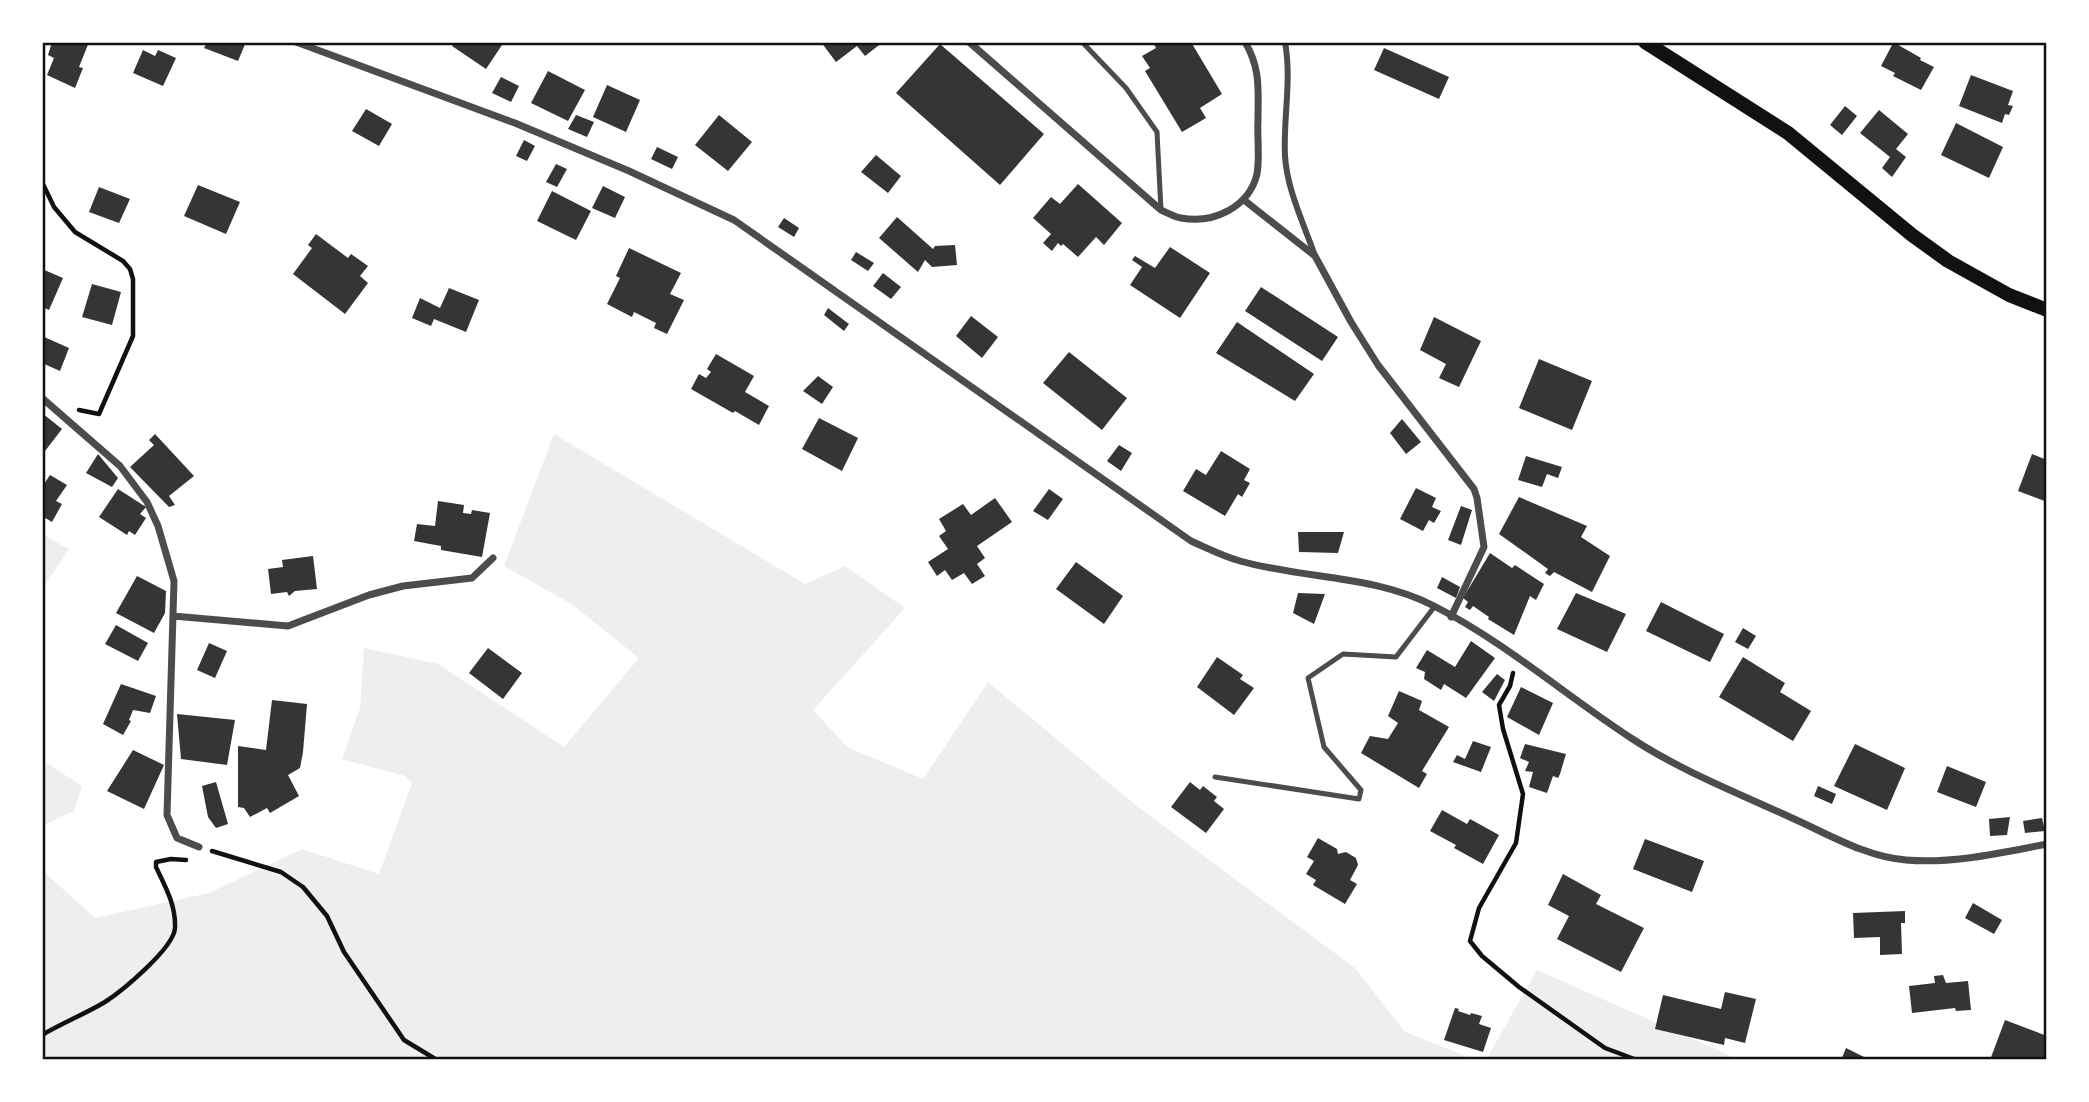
<svg xmlns="http://www.w3.org/2000/svg" width="2089" height="1102" viewBox="0 0 2089 1102" font-family="'Source Serif 4',serif">
<rect width="100%" height="100%" fill="#fff"/>
<path fill="#eee" d="M554,434L805,584L845,566L905,608L813,710L847,747L923,779L988,682L1138,807L1355,968L1405,1032L1476,1060H42V870L95,918L209,893L302,849L379,874L412,783L405,776L342,759L360,708L364,648L438,664L564,747L639,658L573,605L504,566Z
M42,534L69,549L42,590Z
M42,760L82,786L74,811L44,825L42,829Z
M1537,970L1740,1060H1486Z"/>
<path fill="#353535" d="M52,42H89L79,67L83,68L75,88L47,75L54,58L48,55Z
M207,42H246L238,61L204,48Z
M455,42H498L502,45L486,69L452,46Z
M821,42H883L865,56L857,46L836,62Z
M1153,42H1191L1222,94L1200,108L1206,118L1182,132L1145,71L1150,68L1142,56L1156,48Z
M1886,42H1893L1921,58L1920,60L1934,67L1921,90L1893,76L1895,73L1881,66L1892,45Z
M940,44L1044,134L1000,185L896,93Z
M1384,48L1449,77L1439,99L1374,70Z
M143,50L155,56L158,50L176,58L163,86L133,73Z
M548,71L585,90L568,121L531,103Z
M1971,75L2013,91L2008,105L2013,106L2009,115L2005,114L2002,123L1959,106Z
M501,77L519,86L511,102L492,93Z
M607,85L640,100L626,132L593,117Z
M1845,106L1857,116L1842,135L1830,125Z
M366,109L392,124L379,146L352,131Z
M1879,110L1908,134L1896,149L1906,157L1892,177L1882,168L1890,157L1860,133Z
M576,115L594,122L587,137L568,129Z
M719,115L752,142L728,171L695,145Z
M1956,123L2003,147L1989,178L1941,155Z
M524,140L535,146L527,161L516,156Z
M657,147L678,157L672,169L651,159Z
M876,155L901,176L888,193L861,172Z
M556,164L567,169L557,187L546,182Z
M1078,184L1122,223L1104,245L1096,237L1078,257L1063,244L1061,246L1058,243L1052,251L1043,243L1051,234L1033,218L1051,197L1060,204Z
M198,185L240,202L226,234L184,216Z
M603,186L625,197L615,218L592,208Z
M99,187L130,199L119,223L89,212Z
M552,191L591,211L576,240L537,221Z
M897,217L933,249L935,246L955,245L957,265L932,267L925,260L918,272L879,238Z
M784,218L799,228L794,237L778,227Z
M316,234L348,258L351,254L368,266L360,276L368,283L345,314L293,274L312,248L308,245Z
M1170,247L1210,273L1180,318L1130,285L1142,267L1132,260L1135,256L1155,268Z
M629,248L681,273L670,294L684,300L667,334L654,328L656,323L634,312L632,317L607,304L620,278L616,276Z
M856,252L874,263L868,271L851,260Z
M42,269L63,278L49,310L42,307Z
M883,273L901,287L891,299L873,286Z
M92,284L121,292L112,325L82,317Z
M1261,287L1338,337L1322,361L1245,311Z
M449,288L479,300L466,332L434,319L431,326L412,318L420,298L440,308Z
M828,308L849,324L844,331L824,315Z
M971,316L998,337L982,358L956,336Z
M1434,317L1481,341L1459,387L1439,378L1446,364L1420,350Z
M1237,322L1314,374L1295,401L1216,353Z
M42,336L69,348L60,371L42,363Z
M1069,352L1127,398L1102,430L1043,383Z
M716,354L754,376L745,392L769,406L759,425L735,411L733,413L691,389L699,374L706,378L711,372L707,369Z
M1539,359L1592,381L1572,430L1519,408Z
M818,376L833,387L822,404L803,391Z
M42,413L62,429L42,455Z
M819,418L858,438L842,471L802,449Z
M1402,419L1421,442L1406,454L1390,433Z
M155,434L194,476L169,496L175,505L169,507L130,467L154,445L149,440Z
M1119,445L1132,453L1121,471L1107,461Z
M1221,451L1250,469L1244,480L1250,483L1242,497L1238,494L1225,516L1183,491L1196,469L1206,475Z
M98,454L118,478L112,487L86,473Z
M2032,454L2047,460V502L2018,491Z
M1526,456L1562,467L1558,478L1547,474L1542,487L1518,480Z
M50,475L67,485L56,501L62,504L52,522L42,516V487Z
M1416,488L1436,498L1432,507L1441,511L1434,523L1429,520L1423,531L1400,519Z
M118,489L146,507L140,514L146,518L135,535L129,531L127,535L99,517Z
M1049,489L1063,499L1048,520L1033,511Z
M1519,497L1587,526L1581,537L1610,556L1592,592L1554,572L1550,576L1545,573L1548,569L1499,534Z
M995,498L1012,522L977,546L985,558L977,564L985,576L972,584L964,573L952,580L945,570L937,576L928,562L948,549L939,536L946,531L939,519L963,504L971,515Z
M438,501L464,505L463,513L471,514L472,510L490,513L482,557L441,550V546L414,541L417,524L435,526Z
M1461,506L1472,510L1461,545L1448,540Z
M1298,532H1344L1338,553L1299,552Z
M1490,553L1512,568L1515,565L1544,584L1536,600L1530,596L1514,635L1488,619L1489,617L1473,606L1470,610L1465,607L1468,602L1463,598Z
M313,556L317,589L295,591L289,596L287,592L271,594L268,569L283,567L282,560Z
M1076,562L1123,596L1104,624L1056,589Z
M137,576L166,591L165,613L154,633L116,613Z
M1442,577L1460,587L1456,598L1437,588Z
M1298,593L1325,594L1314,624L1293,613Z
M1576,593L1626,614L1607,652L1557,629Z
M1661,602L1724,634L1710,662L1646,631Z
M116,625L148,643L138,661L105,644Z
M1743,628L1756,636L1748,649L1735,642Z
M1471,641L1495,658L1466,698L1444,684L1441,690L1424,679L1425,672L1416,668L1427,650L1455,667Z
M209,643L227,651L215,678L197,670Z
M488,648L522,673L503,699L469,673Z
M1217,657L1243,675L1240,679L1254,688L1234,715L1197,687Z
M1743,657L1785,683L1780,692L1811,711L1793,741L1719,697Z
M1497,674L1505,680L1494,701L1482,692Z
M121,684L156,696L150,713L133,710L129,720L131,721L123,735L103,724Z
M1521,687L1553,703L1539,735L1507,717Z
M1399,691L1422,701L1419,710L1449,727L1422,771L1427,774L1419,788L1361,753L1370,736L1388,739L1398,723L1388,716Z
M272,700L307,704L303,752L300,768L288,775L299,796L270,813L267,808L250,817L244,808L238,807V746L266,750Z
M177,714L235,720L227,765L181,759Z
M1473,741L1491,747L1481,772L1453,762L1457,755L1465,759Z
M1525,744L1566,754L1560,774L1558,778L1553,776L1547,793L1529,787L1533,772L1525,771L1529,762L1520,758Z
M1855,744L1905,768L1887,810L1834,786Z
M133,750L164,765L144,809L107,791Z
M1947,766L1986,782L1976,807L1937,792Z
M216,782L228,824L216,828L208,817L202,786Z
M1190,782L1200,790L1203,786L1217,797L1214,801L1224,809L1206,833L1171,807Z
M1818,786L1836,794L1832,804L1814,796Z
M1442,810L1467,824L1470,819L1499,835L1483,864L1454,848L1456,845L1430,831Z
M2010,817L2007,835L1990,836L1989,819Z
M2042,818L2045,831L2025,833L2023,821Z
M1318,838L1337,849L1338,854L1346,852L1356,858L1358,865L1350,880L1357,884L1345,904L1313,885L1316,880L1306,874L1314,861L1307,857Z
M1645,839L1704,861L1692,892L1633,869Z
M1563,874L1601,895L1596,904L1644,928L1621,972L1557,939L1569,916L1548,905Z
M1973,903L2002,920L1994,934L1965,918Z
M1905,911V923H1901L1902,954L1880,955V937L1854,938L1853,913Z
M1943,975L1946,983L1968,981L1971,1010L1956,1011L1955,1008L1912,1013L1909,986L1935,983L1934,976Z
M1725,992L1756,999L1745,1043L1725,1038L1724,1045L1655,1029L1663,995L1721,1009Z
M1455,1008L1459,1009L1458,1011L1470,1015L1471,1013L1482,1016L1479,1024L1491,1028L1483,1052L1444,1040Z
M2005,1020L2047,1036V1060H1990Z
M1846,1048L1870,1060H1841Z"/>
<g fill="none" stroke-linecap="round" stroke-linejoin="round">
<path stroke="#111" stroke-width="4.5" d="M42,182L54,207L75,232L123,261L130,269L133,279V336L99,414L79,410
M1513,673L1510,686L1499,705L1503,729L1523,794L1516,843L1479,908L1470,941L1482,956L1519,987L1605,1048L1637,1060
M212,851L281,872L303,887L327,916L344,952L404,1040L437,1060
M42,1035C62,1023 85,1014 105,1002C122,991 174,948 175,928C176,905 165,886 156,867V862L171,859L186,860"/>
<path stroke="#4c4c4c" stroke-width="5" d="M1082,42L1126,88L1157,132L1161,210
M1215,777L1359,799L1361,790L1324,747L1308,678L1343,654L1396,657L1435,606"/>
<path stroke="#4c4c4c" stroke-width="6" d="M1285,42C1292,80 1283,118 1285,156C1287,190 1304,224 1315,256"/>
<path stroke="#4c4c4c" stroke-width="7" d="M296,42L515,123L629,171L734,220L1191,541C1207,548 1222,556 1240,561C1304,579 1374,575 1434,606C1505,642 1565,695 1631,738C1681,771 1738,793 1792,818C1828,834 1866,857 1906,860C1953,864 2000,853 2047,844
M969,42L1161,210C1168,213 1174,217 1181,218C1214,224 1249,207 1257,174C1260,157 1257,137 1258,120C1258,90 1261,69 1245,42
M1244,200L1315,256L1351,322L1378,365L1474,489L1477,498L1484,547L1451,617
M42,398L120,466L147,502L158,526L174,581L167,815L177,838L199,847
M173,616L288,626L369,595L403,586L472,578L493,558"/>
<path stroke="#111" stroke-width="14" d="M1645,42L1788,133L1912,235L1948,261L2009,295L2047,310"/>
</g>
<rect width="2089" height="1102" fill="none" stroke="#ffffff" stroke-width="88"/>
<rect x="44" y="44" width="2001" height="1014" fill="none" stroke="#111" stroke-width="2.5"/>
</svg>
